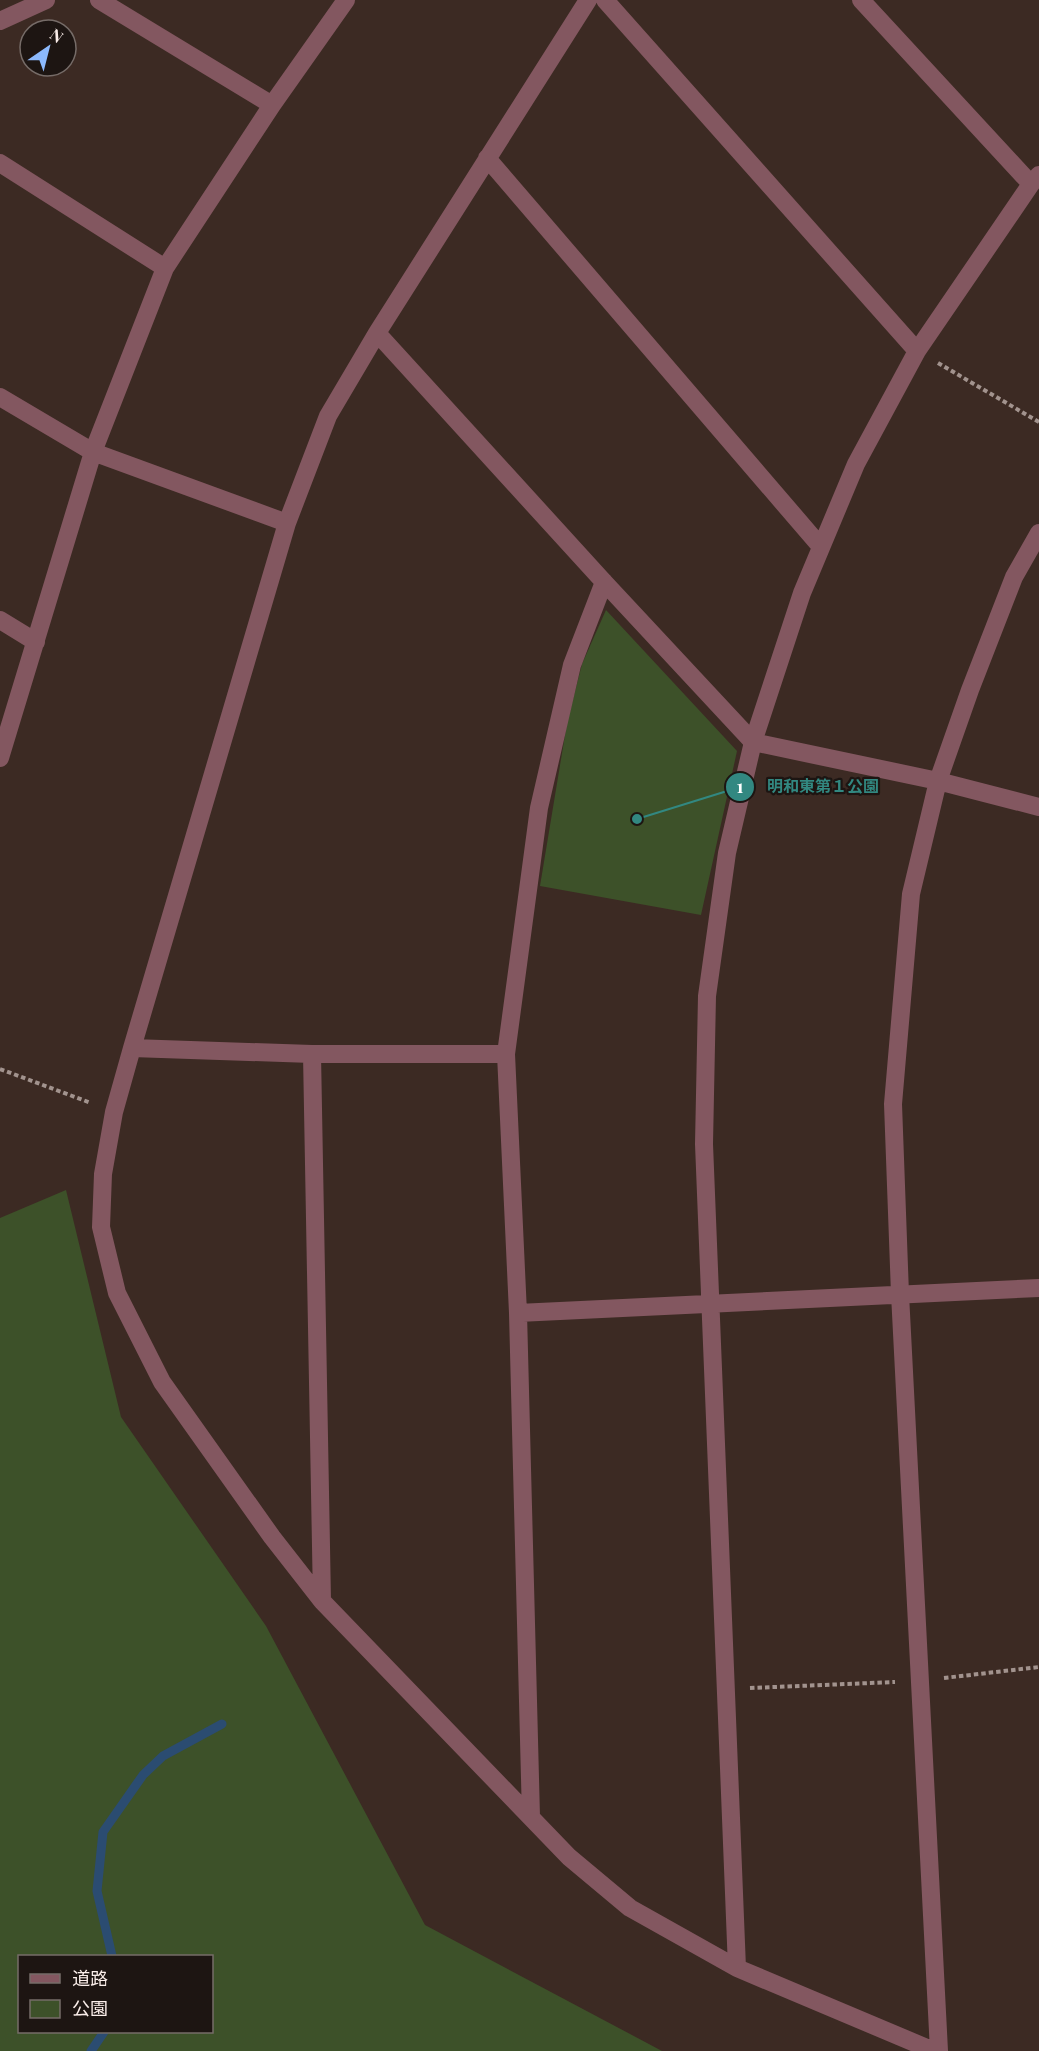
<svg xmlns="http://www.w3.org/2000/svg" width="1039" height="2051" viewBox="0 0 1039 2051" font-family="'Playfair Display','Noto Sans JP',serif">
<rect width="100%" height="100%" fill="#3c2a23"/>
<path fill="#3d5129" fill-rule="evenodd" d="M606,610L737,751L701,915L540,886L567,723L582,664Z
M66,1190L121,1417L266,1626L425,1925L662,2051H0V1218ZM20,1956H212V2032H20Z"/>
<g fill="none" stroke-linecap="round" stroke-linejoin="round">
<path stroke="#2b4c71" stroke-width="9" d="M112,1956L97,1891L103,1832L143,1775L163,1756L222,1724
M91,2051L104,2032"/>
<path stroke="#a2938e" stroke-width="4" stroke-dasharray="4.5 3" stroke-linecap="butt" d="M938,363L1039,422
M0,1069L91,1103
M944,1678L1039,1667
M750,1688L895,1682"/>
<path stroke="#835760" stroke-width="18" d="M99,0L272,105
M588,0L377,333L328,416L287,523L132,1048L114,1112L103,1174L101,1227L117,1293L162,1382L272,1537L322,1601L569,1857L630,1908L737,1968L934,2051
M605,0L917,351
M861,0L1031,184
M0,21L46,0
M487,158L821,547
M0,163L165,268
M377,333L604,582L753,742L938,781L1039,807
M0,397L93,452L287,523
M0,620L36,642
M0,758L93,452L165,268L272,105L346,0
M132,1048L312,1054H506
M312,1054L322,1601
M518,1313L1039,1288
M531,1817L518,1313L506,1054L539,808L572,665L604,582
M737,1968L704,1144L707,996L727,853L753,742L802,593L856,464L917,351L1031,184L1039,175
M939,2051L900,1294L893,1104L911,894L938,781L970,690L1014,577L1039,533"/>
</g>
<path fill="none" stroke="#328881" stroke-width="2" d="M637 819L740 787"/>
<g fill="#328881" stroke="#1d1512" stroke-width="2">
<circle cx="637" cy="819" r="6"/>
<circle cx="740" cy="787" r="15"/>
</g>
<g font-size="18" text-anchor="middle" font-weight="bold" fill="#fff">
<text x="740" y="793">1</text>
</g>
<g font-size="16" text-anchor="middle" font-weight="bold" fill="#328881" stroke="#1d1512" stroke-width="4.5" stroke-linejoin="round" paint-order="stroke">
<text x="823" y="792">明和東第１公園</text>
</g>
<rect x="18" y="1955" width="195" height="78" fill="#1d1512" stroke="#766c68" stroke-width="1.5"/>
<rect x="30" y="1974" width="30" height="9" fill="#835760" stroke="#766c68" stroke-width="1.5"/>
<text x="72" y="1985" font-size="18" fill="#fbeeea">道路</text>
<rect x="30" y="2000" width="30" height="18" fill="#3d5129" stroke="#766c68" stroke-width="1.5"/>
<text x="72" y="2015" font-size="18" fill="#fbeeea">公園</text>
<g transform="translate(48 48) rotate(35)"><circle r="28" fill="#1d1512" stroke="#766c68" stroke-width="1.5"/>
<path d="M0-4.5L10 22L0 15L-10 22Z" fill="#8cb9fc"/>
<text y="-9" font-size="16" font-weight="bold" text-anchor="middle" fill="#fbeeea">N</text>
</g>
</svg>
